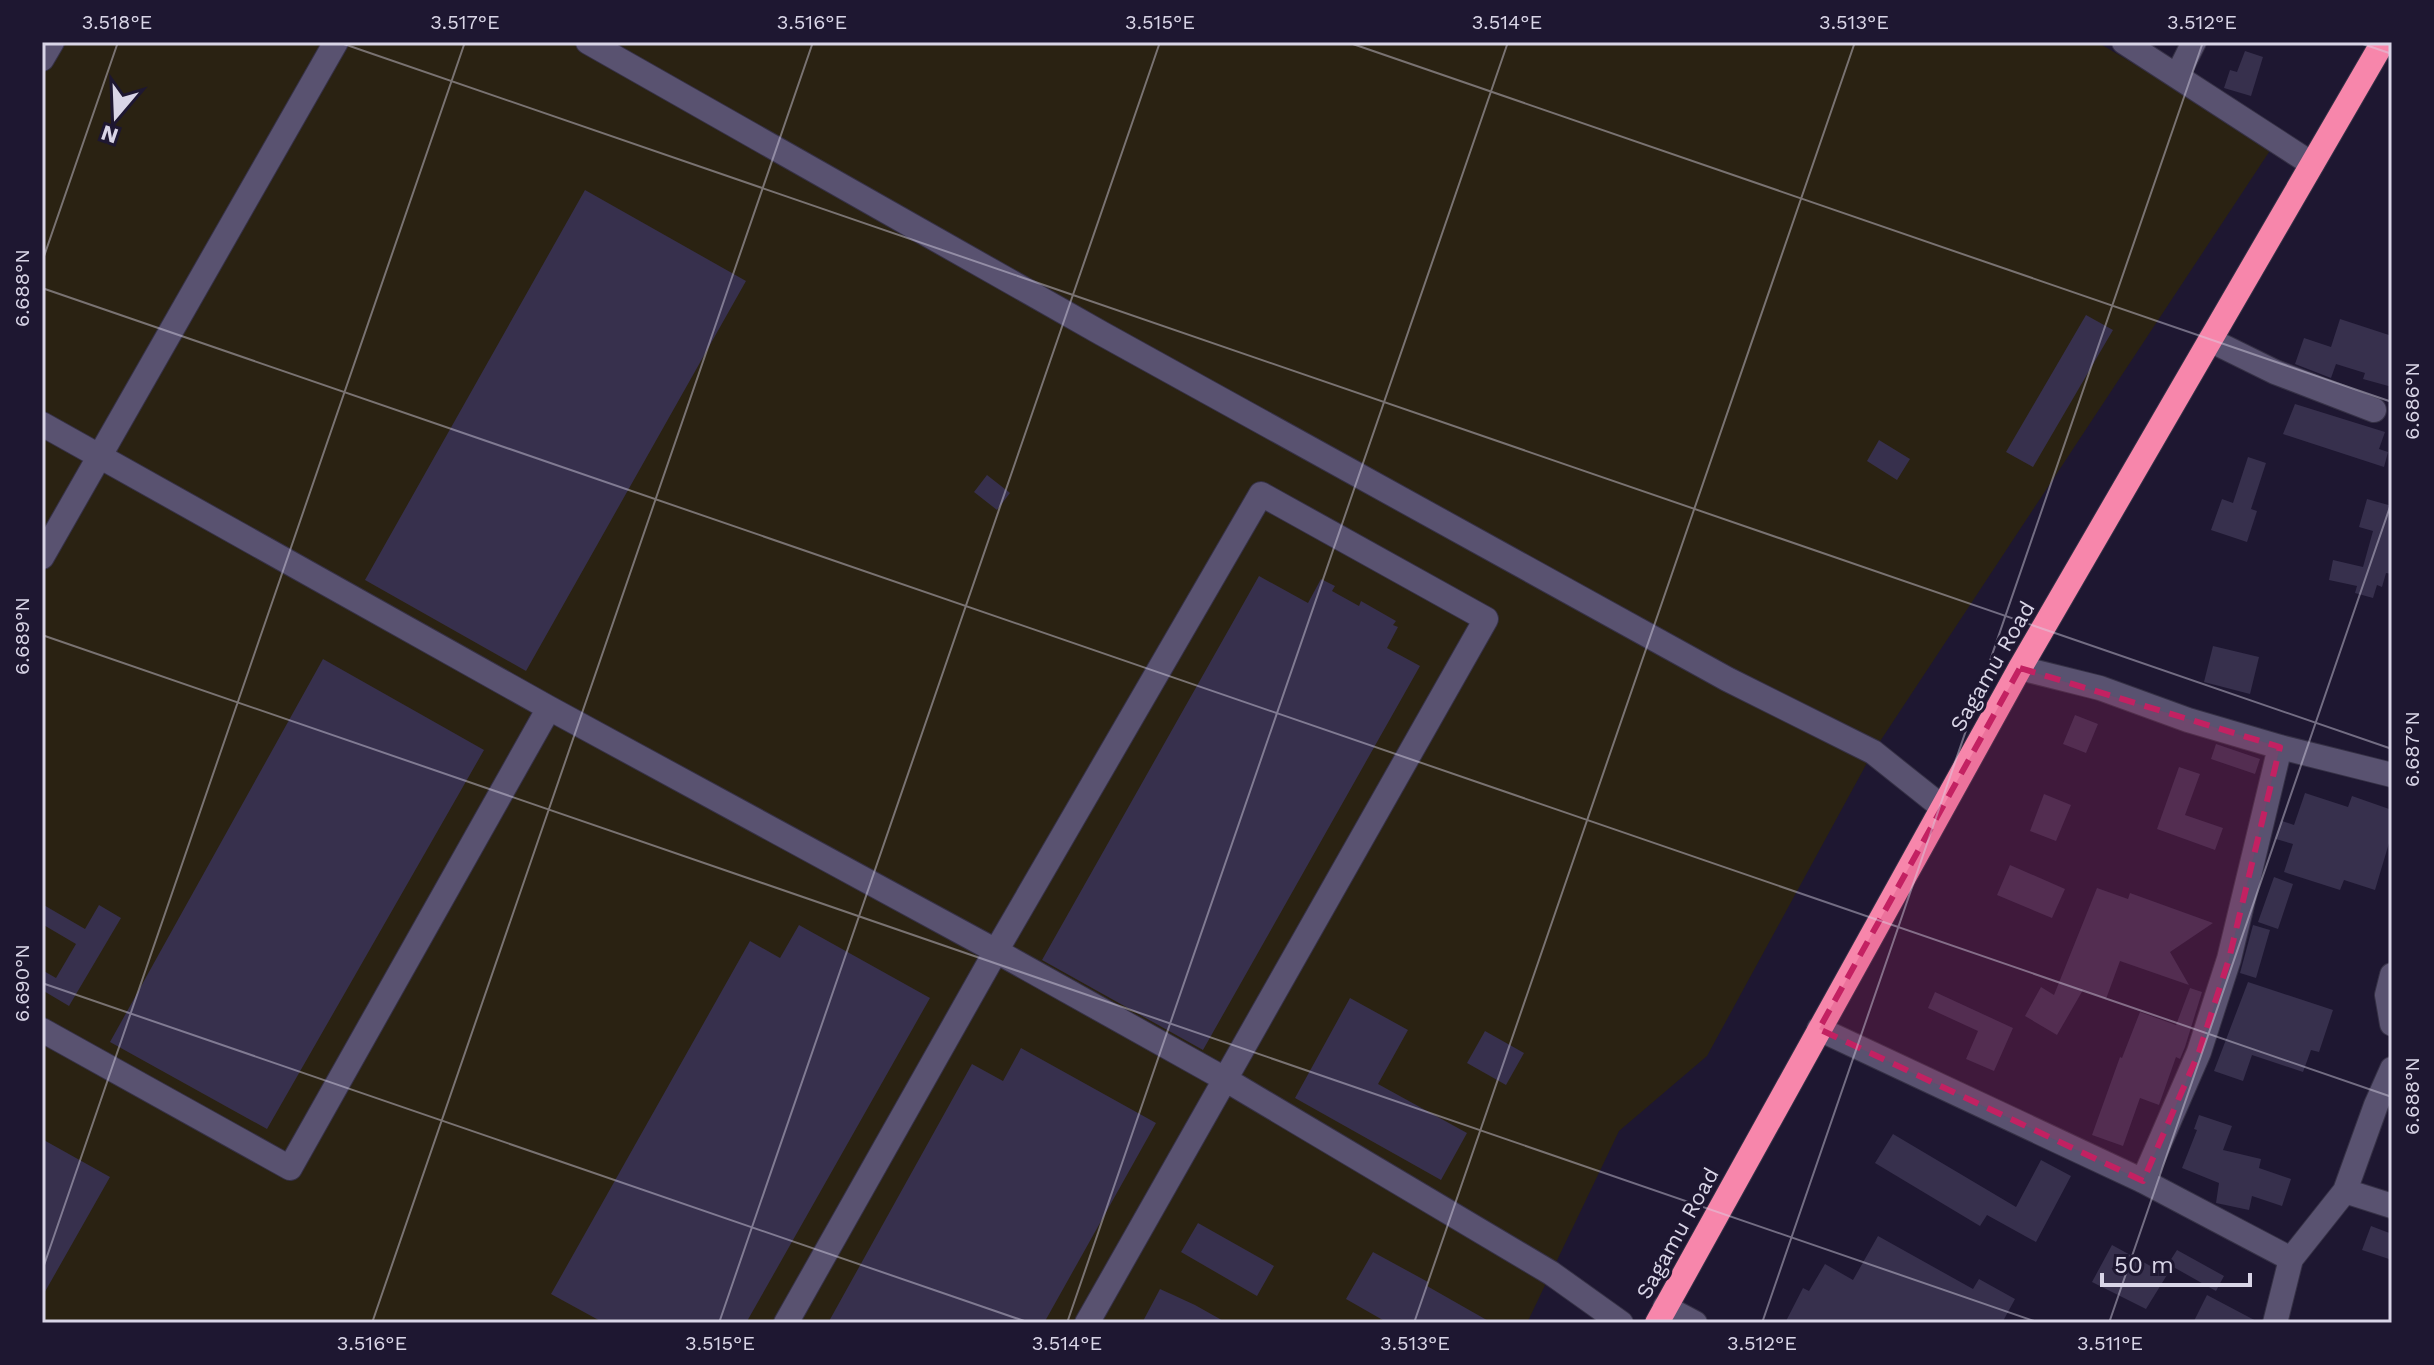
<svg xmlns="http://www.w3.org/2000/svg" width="2434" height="1365" viewBox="0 0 2434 1365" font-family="'Work Sans',sans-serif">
<rect width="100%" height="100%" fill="#1e1731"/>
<path fill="#2a2212" d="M42,42H2097L2273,146L1873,752L1707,1056L1619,1131L1527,1323H42Z"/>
<path fill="#37304d" d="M2245,51L2263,57L2251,96L2224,88L2230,70L2237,72Z
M585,190L746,281L526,671L365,580Z
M2086,315L2113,330L2033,467L2006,452Z
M2340,319L2392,336V387L2363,379L2365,373L2336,364L2331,378L2295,364L2304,338L2331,347Z
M2295,404L2385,432L2379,449L2388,452L2384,467L2283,434Z
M1879,440L1910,459L1897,480L1867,461Z
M2248,457L2266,463L2251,509L2257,511L2247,542L2211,530L2222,499L2233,503Z
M987,475L1010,493L997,510L974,492Z
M2367,499L2392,506V574L2386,573L2382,587L2377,585L2373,598L2355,593L2357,586L2329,580L2333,560L2363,567L2373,531L2359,527Z
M1259,576L1308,603L1321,579L1335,586L1332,591L1359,606L1361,601L1396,621L1393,625L1398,627L1387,648L1420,666L1203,1050L1042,960Z
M2213,646L2259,657L2250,694L2204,682Z
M323,659L484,750L267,1129L110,1042Z
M2075,715L2098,724L2086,753L2063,744Z
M2216,744L2260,759L2255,774L2211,759Z
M2179,767L2200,774L2185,815L2223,828L2215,850L2157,829Z
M2305,793L2348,807L2352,796L2392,810V833L2375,890L2344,880L2340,890L2284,872L2293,844L2276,839L2282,821L2294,825Z
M2044,794L2071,805L2056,841L2030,831Z
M2010,865L2065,889L2052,918L1997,895Z
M2274,877L2293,884L2278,929L2258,922Z
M2097,888L2128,899L2130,893L2213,923L2170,952L2189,985L2120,961L2106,999L2083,990L2057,1035L2025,1016L2041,987L2054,995Z
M42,904L85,929L99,905L121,918L69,1006L42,990V970L56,978L76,944L42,924Z
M799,925L930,998L746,1323H604L551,1294L750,941L780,958Z
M2253,925L2270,930L2256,978L2240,973Z
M2248,982L2333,1010L2319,1052L2311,1050L2303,1072L2252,1055L2243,1081L2214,1071Z
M2190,988L2202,992L2185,1047L2180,1059L2176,1057L2159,1105L2140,1098L2123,1146L2092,1135L2120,1057L2122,1058L2140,1012L2176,1025Z
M1935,992L2013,1028L1994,1071L1966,1059L1978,1031L1928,1008Z
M1350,998L1408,1030L1378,1084L1467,1133L1441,1180L1295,1098Z
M1485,1031L1524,1053L1506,1085L1467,1063Z
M1021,1048L1156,1123L1044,1323H828L972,1064L1003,1081Z
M2199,1115L2232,1126L2223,1150L2261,1159L2259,1168L2291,1179L2282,1206L2252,1196L2249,1210L2216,1203L2219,1183L2182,1168L2197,1130L2194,1129Z
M1893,1134L2016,1207L2041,1160L2071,1176L2036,1242L1987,1215L1980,1226L1875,1163Z
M42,1139L110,1177L42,1297Z
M1198,1223L1274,1266L1257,1296L1181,1252Z
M2371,1226L2392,1234V1260L2362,1250Z
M1878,1236L1973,1289L1979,1279L2015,1299L2002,1323H1785L1803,1288L1809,1291L1825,1264L1853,1280Z
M2112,1245L2167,1275L2146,1309L2092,1282Z
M2177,1250L2224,1276L2216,1291L2168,1264Z
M1373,1252L1428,1282L1427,1286L1492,1323H1388L1346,1299Z
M1160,1289L1195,1305L1227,1323H1142Z
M2207,1295L2260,1323H2193Z"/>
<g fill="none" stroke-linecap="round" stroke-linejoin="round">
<defs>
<path id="minor" d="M588,42L1101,333L1727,679L1873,752L1942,807
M2124,42L2312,164
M42,59L52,42
M2177,76L2194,42
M2210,340L2275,372L2374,410
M42,424L549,708L996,951L1223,1078L1551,1273L1621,1323
M42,557L336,42
M2020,668L2100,688L2188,720L2280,747L2392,775
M2392,975L2387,995L2392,1024
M1819,1029L2143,1181L2291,1259
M42,1030L290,1168L549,708
M2143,1181L2199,1052L2229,959L2280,747
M2345,1191L2392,1206
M1665,1307L1695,1323
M786,1323L996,951L1261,494L1486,619L1087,1323
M2275,1323L2291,1259L2345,1191L2376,1105L2392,1069"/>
<path id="highway" d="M1657,1323L2020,668L2383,42"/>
</defs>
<use href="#minor" stroke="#363146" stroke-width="26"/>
<use href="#highway" stroke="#363146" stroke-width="26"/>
<use href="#minor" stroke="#595270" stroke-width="24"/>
<use href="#highway" stroke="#f786ab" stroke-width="24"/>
</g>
<path fill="#c32162" fill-opacity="0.2" stroke="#c32162" stroke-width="6" stroke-dasharray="16 10" stroke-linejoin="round" d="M2020,668L2280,747L2229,959L2199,1052L2143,1181L1819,1029Z"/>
<path fill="none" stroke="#d9d5e7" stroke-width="2" stroke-opacity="0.45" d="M338,42L2392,749M1347,42L2392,402M2357,42L2392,54M42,262L118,42M42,288L2392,1097M42,635L2040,1323M42,983L1030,1323M42,1271L465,42M372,1323L813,42M719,1323L1160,42M1067,1323L1508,42M1414,1323L1855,42M1762,1323L2203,42M2109,1323L2392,501"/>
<g text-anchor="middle" stroke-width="6" stroke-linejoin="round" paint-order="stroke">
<g font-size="22" fill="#d9d5e7" stroke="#1e1731">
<text transform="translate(1992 666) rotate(-60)" y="8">Sagamu Road</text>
<text transform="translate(1677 1233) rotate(-61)" y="8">Sagamu Road</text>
</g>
</g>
<rect width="2434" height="1365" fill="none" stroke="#1e1731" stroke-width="88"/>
<g transform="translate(116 116) rotate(199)" stroke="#1e1731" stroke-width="6" paint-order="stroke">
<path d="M0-6L14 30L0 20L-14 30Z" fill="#d9d5e7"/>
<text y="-12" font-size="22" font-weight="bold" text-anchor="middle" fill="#d9d5e7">N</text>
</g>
<path d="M2102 1273v12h148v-12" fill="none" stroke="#d9d5e7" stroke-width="4"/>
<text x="2114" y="1273" font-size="24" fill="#d9d5e7" stroke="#1e1731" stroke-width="6" paint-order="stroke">50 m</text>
<rect x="44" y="44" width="2346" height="1277" fill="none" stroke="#d9d5e7" stroke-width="3"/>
<g font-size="20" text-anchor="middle" fill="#d9d5e7">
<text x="117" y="29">3.518°E</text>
<text x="465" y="29">3.517°E</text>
<text x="812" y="29">3.516°E</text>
<text x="1160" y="29">3.515°E</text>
<text x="1507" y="29">3.514°E</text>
<text x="1854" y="29">3.513°E</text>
<text x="2202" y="29">3.512°E</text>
<text transform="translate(22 288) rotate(-90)" y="7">6.688°N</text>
<text transform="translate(2412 401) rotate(-90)" y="7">6.686°N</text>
<text transform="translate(22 636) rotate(-90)" y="7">6.689°N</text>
<text transform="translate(2412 749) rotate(-90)" y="7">6.687°N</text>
<text transform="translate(22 983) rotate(-90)" y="7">6.690°N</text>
<text transform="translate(2412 1096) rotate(-90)" y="7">6.688°N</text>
<text x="372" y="1350">3.516°E</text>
<text x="720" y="1350">3.515°E</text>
<text x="1067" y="1350">3.514°E</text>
<text x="1415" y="1350">3.513°E</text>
<text x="1762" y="1350">3.512°E</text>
<text x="2110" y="1350">3.511°E</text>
</g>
</svg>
